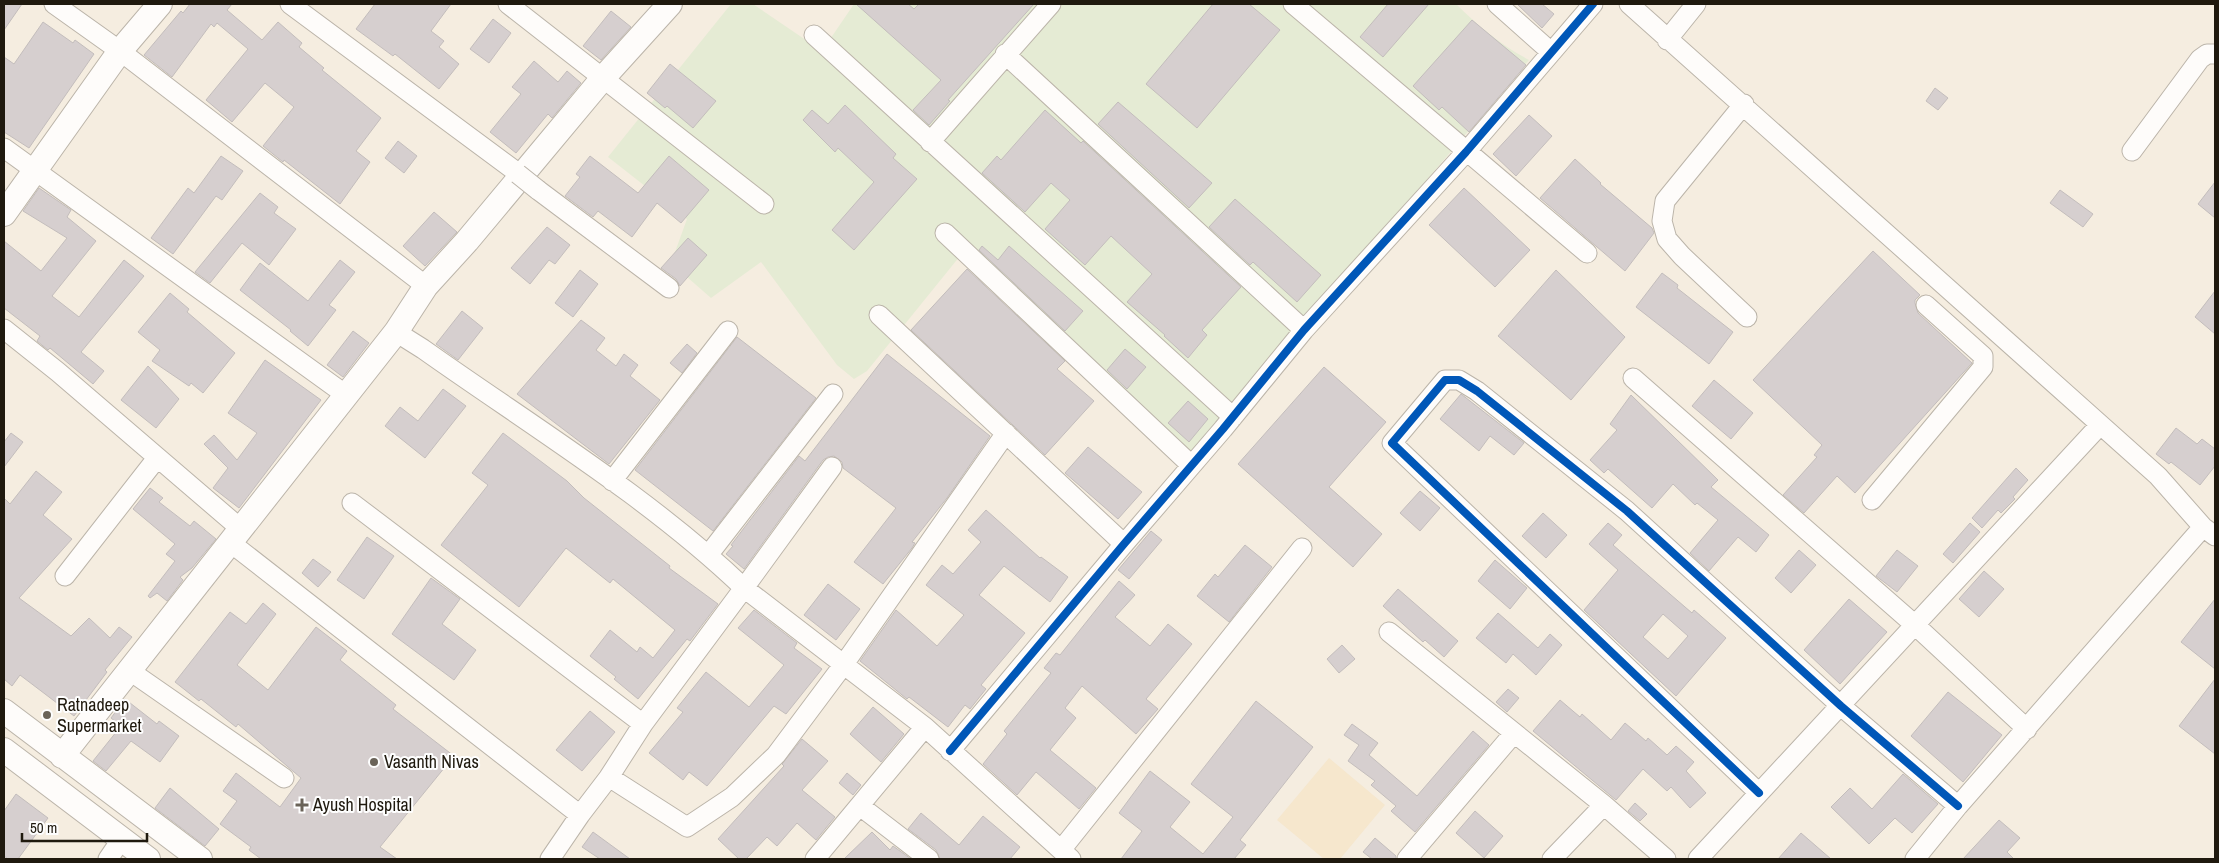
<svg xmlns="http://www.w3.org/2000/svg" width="2219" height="863" viewBox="0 0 2219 863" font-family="'Archivo Narrow',sans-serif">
<rect width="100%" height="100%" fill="#f5ede0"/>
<path fill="#f6e7cd" d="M1329,758L1385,805L1340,859H1324L1277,820Z"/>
<path fill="#e5ebd4" d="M731,4H753L822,51L854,4H1456C1478,26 1501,45 1529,60L1181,468L960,256L867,371L854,379L837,365L761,262L711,298L671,263L687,219L608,157Z"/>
<path fill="#d6cfcf" stroke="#c3bdbc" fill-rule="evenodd" d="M4,4H22L4,30Z
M190,4H232L227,10L262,40L278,22L302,43L299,47L324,68L322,70L381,118L356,151L370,162L340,204L284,160L283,162L263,146L294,107L265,83L232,122L206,100L248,49L217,23L214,27L211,24L172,77L144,55L181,11L183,13Z
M375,4H451L431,31L444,41L439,47L459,64L439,89L395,54L393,56L356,29Z
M856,4H908L914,9L919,4H1034L948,100L950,101L929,125L913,110L941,80Z
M1213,4H1249L1280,30L1197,128L1146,84Z
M1388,4H1429L1383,57L1360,37Z
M1517,4H1542L1554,14L1542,28Z
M611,11L631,27L601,60L583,46Z
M493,19L511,33L489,63L470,49Z
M1472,20L1526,65L1469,132L1442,107L1439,110L1413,86Z
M43,22L73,43L75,40L94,54L29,148L4,132V57L14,64Z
M534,61L558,82L567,71L581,83L552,118L548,114L516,153L490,132L521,94L512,87Z
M670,64L716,101L693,128L667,106L665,108L647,93Z
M1935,88L1948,98L1938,110L1926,101Z
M1118,102L1212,183L1189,208L1098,124Z
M845,105L896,154L893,158L917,179L854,250L832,230L874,182L838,148L835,152L803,120L812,110L828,124Z
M1045,110L1081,143L1083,141L1241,287L1202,330L1207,335L1188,358L1164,336L1165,335L1127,302L1152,274L1111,236L1085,265L1045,229L1070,200L1051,183L1025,212L982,173L997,156L1001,160Z
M1529,115L1552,136L1516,176L1493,154Z
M398,141L417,156L404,173L385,158Z
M221,156L243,171L222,200L216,196L173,254L151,238L188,188L194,193Z
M590,156L638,193L669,156L709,190L681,223L657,203L632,237L598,211L593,217L565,196L580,177L576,174Z
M1575,159L1601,183L1600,184L1652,228L1654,233L1625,271L1540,198Z
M2215,182V218L2198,204Z
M39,188L71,210L67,217L96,241L52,296L79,317L124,260L144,276L81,352L104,371L93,384L50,348L48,350L37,341L40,336L4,308V241L41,271L67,238L23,211Z
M1464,188L1530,250L1495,287L1429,225Z
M2060,190L2093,214L2083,227L2050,203Z
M260,193L278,207L274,213L296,229L269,265L242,243L210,283L195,272Z
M1235,199L1321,275L1297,302L1253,262L1250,265L1209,227Z
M434,212L457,232L425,266L403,246Z
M547,227L570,245L555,264L549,260L530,284L511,268Z
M688,238L707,255L680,286L676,279L661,268Z
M982,246L998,260L1009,246L1083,311L1065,331L979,250Z
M1873,251L1920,295L1915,300V303L1918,313L1972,363L1855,493L1837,476L1804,513L1783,495L1817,457L1814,455L1822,445L1753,380Z
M340,260L355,272L329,305L336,310L308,346L290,331L291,330L240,290L260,263L308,301Z
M967,269L1065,361L1057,369L1094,401L1045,455L911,330Z
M580,270L598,284L573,317L555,303Z
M1556,270L1625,337L1571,400L1498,336Z
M1662,273L1678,285L1677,288L1733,332L1709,364L1636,307Z
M2215,291V334L2195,317Z
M170,293L189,309L187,312L235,353L203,393L191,383L189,386L152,361L160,350L138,332Z
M462,311L483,328L458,360L436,344Z
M581,320L605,338L596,350L616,366L624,354L638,365L630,376L660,400L609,464L517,394Z
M353,331L369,343L343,377L327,365Z
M737,337L816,398L713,531L635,470Z
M687,344L697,353L682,373L670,363Z
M1125,349L1146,367L1127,389L1107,370Z
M887,354L990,436L947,498L912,542L915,543L912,548L883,584L854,562L896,508L843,468L842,462L834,456L828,457L823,460L744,569L726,554L733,546L731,545L799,456L805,461Z
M265,360L321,400L239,508L213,488L228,468L204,444L214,435L237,460L257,433L228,413Z
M148,366L179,399L156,428L121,400Z
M1324,367L1386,422L1329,487L1382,534L1353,567L1238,464Z
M1714,380L1753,413L1731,439L1692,406Z
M443,389L466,406L425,458L385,426L400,407L418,421Z
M1461,394L1524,443L1514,455L1490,436L1479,451L1440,419Z
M1631,395L1718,480L1711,487L1769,535L1756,552L1738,537L1709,571L1690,553L1718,520L1697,503L1695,505L1673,484L1652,508L1608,469L1604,473L1590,460L1617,430L1610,424Z
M1188,401L1208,419L1189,442L1168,423Z
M2176,428L2197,444L2202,439L2215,449V466L2200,485L2171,462L2169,464L2156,454Z
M11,433L23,442L4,467V442Z
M503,433L567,481L584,498L670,566L669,568L718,604L690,641L687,639L638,699L614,679L616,677L590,656L610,630L637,652L640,647L653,658L675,630L613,579L610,583L566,548L519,607L441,545L488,485L472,473Z
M1088,447L1142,492L1118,519L1065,473Z
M2016,468L2028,480L2013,497L2015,499L2001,513L1998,510L1982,528L1972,518Z
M36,471L62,492L43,515L72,539L19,598L71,636L89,618L110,638L119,627L132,637L105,670L107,672L74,716L20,675L12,686L4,679V498L10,504Z
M150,488L163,498L159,502L190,526L194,521L216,539L192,568L180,577L183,580L167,601L157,593L150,598L148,596L175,561L166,554L175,544L133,509Z
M1420,491L1440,508L1420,531L1400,513Z
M986,510L1040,558L1041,557L1068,577L1050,602L1004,566L979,595L1025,633L981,685L986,689L970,709L965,705L948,727L909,697L907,699L860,661L896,610L937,646L964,615L926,585L942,565L953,574L981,542L968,530Z
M1543,513L1567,535L1546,558L1522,536Z
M1608,523L1622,535L1613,545L1692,613L1694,610L1726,638L1676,696L1584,610L1618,570L1589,544ZM1663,614L1688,636L1668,659L1643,637Z
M1970,523L1980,532L1953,563L1943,554Z
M1151,531L1162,540L1129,579L1118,570Z
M367,537L394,556L364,599L337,580Z
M1245,545L1272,567L1229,622L1197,596L1215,574L1218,577Z
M1799,550L1816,565L1791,593L1775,578Z
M1897,550L1918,566L1897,592L1876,576Z
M313,559L331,572L318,587L302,573Z
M1495,560L1527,588L1510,609L1478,581Z
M1984,571L2004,589L1979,617L1959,599Z
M431,578L460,599L442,624L476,650L454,680L392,634Z
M1119,581L1135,595L1115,617L1150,646L1168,624L1192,644L1146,699L1158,709L1136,734L1082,686L1065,708L1076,718L1050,750L1096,788L1079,809L1036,772L1017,795L983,764L1007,734L1004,731L1051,673L1044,668L1056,653L1060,655Z
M828,584L860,609L836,640L804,615Z
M1398,589L1458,641L1444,657L1425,640L1423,642L1383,606Z
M1849,599L1887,632L1840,684L1804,650Z
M2215,599V669L2181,642Z
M263,603L276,614L237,665L268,690L316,627L347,651L340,660L396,705L393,709L454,756L380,847L397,859H261L249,850L251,847L220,824L237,801L223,791L236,773L280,807L301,778L238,724L236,727L201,699L199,701L175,682L230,612L246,624Z
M754,610L797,643L794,648L822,669L786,714L774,706L707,786L689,772L683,780L649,753L683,712L677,708L706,672L749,707L784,665L738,628Z
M1498,613L1538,648L1550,634L1562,645L1536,675L1513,654L1506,663L1476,638Z
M1342,645L1355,659L1339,673L1327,659Z
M2215,679V754L2179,726Z
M1508,689L1519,698L1507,712L1496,702Z
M1948,692L2002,735L1963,782L1911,736Z
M125,699L157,724L159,721L179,736L160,762L131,741L106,771L93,761L121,726L111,718Z
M1560,700L1580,717L1582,714L1611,740L1625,723L1646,741L1648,738L1667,755L1676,746L1694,762L1686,771L1706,793L1690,808L1671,787L1667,791L1643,769L1616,800L1533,731Z
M1256,701L1313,747L1240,840L1246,845L1234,859H1121L1142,831L1119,813L1150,771L1190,802L1170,827L1203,854L1233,817L1191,784Z
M873,707L904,734L881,762L850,734Z
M590,711L615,732L582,771L556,750Z
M1352,724L1378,743L1369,755L1417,796L1473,731L1489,745L1415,832L1391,811L1396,806L1371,785L1375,781L1348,761L1359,745L1344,735Z
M802,739L828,761L802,790L835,817L816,840L797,823L777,846L767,837L746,859H739L718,839L784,766L782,764Z
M847,773L861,785L853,795L839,783Z
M1903,774L1938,804L1912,833L1895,818L1869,844L1831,807L1850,788L1872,809Z
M170,788L219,829L205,846L155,808Z
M16,794L48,818L18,859H8L4,856V811Z
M1635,803L1647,814L1640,821L1628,811Z
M1475,811L1503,836L1484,858L1456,833Z
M921,813L959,845L983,816L1020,847L1010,859H940L936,850L908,829Z
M1999,820L2020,838L2007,852L2014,859H1963Z
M593,832L630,859H600L582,847Z
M872,832L890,850L893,846L911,859H844Z
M1801,833L1831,859H1778Z
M1375,838L1396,856V859H1372L1363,852Z"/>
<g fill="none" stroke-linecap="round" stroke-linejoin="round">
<defs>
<path id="minor" d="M54,4L120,51L426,286
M290,4L522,176
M508,4L764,204
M1293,4L1587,253
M1497,4L1551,52
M1629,4L2158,476L2203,527L2215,536
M814,35L1233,417
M1667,40L1696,4
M1005,54L1304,330
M1744,104L1665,201L1662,221L1667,239L1682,256L1747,317
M930,142L1051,4
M4,148L346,395
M2132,151L2200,59L2207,54H2215
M538,190L669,288
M945,233L1191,465
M879,315L1124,544
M4,329L58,372L241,529
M396,332L423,349C530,425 649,497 744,588L643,724L609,777L580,815L550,859
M1633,378L1915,625L2027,729
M832,467L744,588L925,727L1071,859
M612,481L728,331
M1872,500L1983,367V356L1926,305
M352,503L643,724
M231,543L580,815
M709,554L833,394
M65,576L157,458
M1389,632L1604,805L1666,859
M130,671L284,778
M950,751L1124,544L1223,429L1304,330L1466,152L1593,4
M609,777L687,827L732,797L776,755L844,664L1006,433
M1759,793L1392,443L1445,380H1459L1477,391L1627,511L1841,706L1958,806
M860,806L929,859
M1061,850L1302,548
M108,859L121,840
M815,859L925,727
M1407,859L1514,733
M1552,859L1604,805
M1698,859L2100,425
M1915,859L1958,806L2203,527"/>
<path id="tertiary" d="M4,214L120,51L160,4
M4,711L200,859
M4,750L148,859
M62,756L396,332L426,286L467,241L603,78L670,4"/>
</defs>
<use href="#minor" stroke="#bbb4a9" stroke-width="21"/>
<use href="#tertiary" stroke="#bbb4a9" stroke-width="26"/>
<use href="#minor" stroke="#fefcfa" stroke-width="19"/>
<use href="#tertiary" stroke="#fefcfa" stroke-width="24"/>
<defs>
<path id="minor-bridge" d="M518,174L538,190"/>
</defs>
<use href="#minor-bridge" stroke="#bbb4a9" stroke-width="21" stroke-linecap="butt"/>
<use href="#minor-bridge" stroke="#fefcfa" stroke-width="19"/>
<defs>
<path id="cycleway" d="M950,751L1124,544L1223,429L1304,330L1466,152L1593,4
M1759,793L1392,443L1445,380H1459L1477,391L1627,511L1841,706L1958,806"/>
</defs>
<use href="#cycleway" stroke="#fefefe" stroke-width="11"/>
<use href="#cycleway" stroke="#0057b8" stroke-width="8"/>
</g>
<g fill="#6a6358" stroke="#fefefe" stroke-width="2">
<circle cx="47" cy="715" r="5"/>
<circle cx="374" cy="762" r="5"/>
<path d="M299.5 797.5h5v5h5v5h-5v5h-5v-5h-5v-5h5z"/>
</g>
<g text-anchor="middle" stroke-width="4" stroke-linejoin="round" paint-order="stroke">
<g font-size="18" fill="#1f190e" stroke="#fefefe" text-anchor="start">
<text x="57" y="711">Ratnadeep<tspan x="57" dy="21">Supermarket</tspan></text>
<text x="384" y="768">Vasanth Nivas</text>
<text x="313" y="811">Ayush Hospital</text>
</g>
</g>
<rect width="2219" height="863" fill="none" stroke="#1f190e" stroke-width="10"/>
<path d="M22 833v8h125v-8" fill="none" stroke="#1f190e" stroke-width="2.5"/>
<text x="30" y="833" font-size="15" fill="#1f190e" stroke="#fefefe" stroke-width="4" paint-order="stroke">50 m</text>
</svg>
